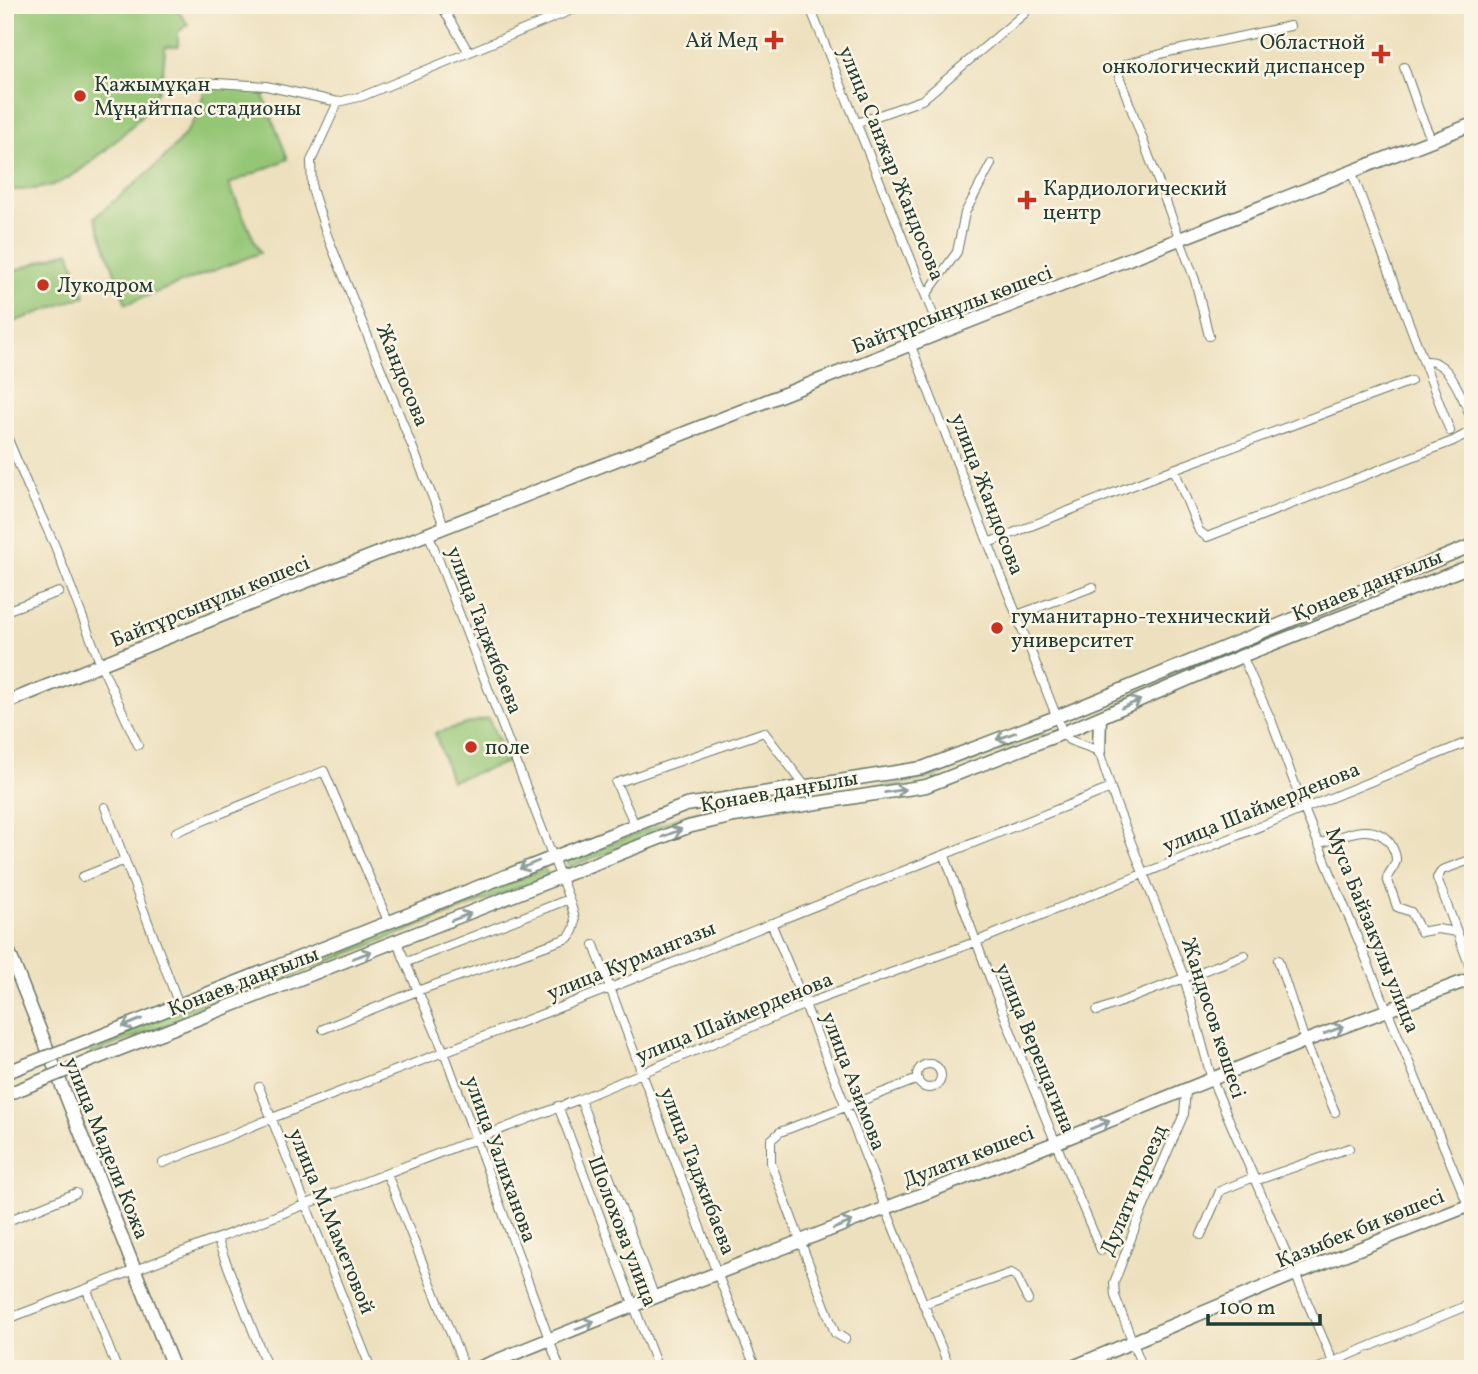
<svg xmlns="http://www.w3.org/2000/svg" width="1478" height="1374" viewBox="0 0 1478 1374" font-family="Vollkorn,serif">
<rect width="100%" height="100%" fill="#fcf5e5"/>
<filter id="ink" filterUnits="userSpaceOnUse"><feTurbulence type="fractalNoise" baseFrequency=".0143" numOctaves="2"/><feDisplacementMap in="SourceGraphic" scale="14" xChannelSelector="R" yChannelSelector="G"/><feConvolveMatrix kernelMatrix="1 2 1 2 8 2 1 2 1" color-interpolation-filters="sRGB"/></filter>
<filter id="wash" filterUnits="userSpaceOnUse"><feTurbulence type="fractalNoise" baseFrequency=".00686" numOctaves="4" result="noise"/><feDisplacementMap in="SourceGraphic" scale="28" xChannelSelector="R" yChannelSelector="G"/><feGaussianBlur stdDeviation="1.57" result="paint"/><feColorMatrix in="noise" values="0 0 0 0 0 0 0 0 0 0 0 0 0 0 0 0 0 1.4 0 .05"/><feComposite in="paint" operator="in"/></filter>
<g filter="url(#wash)">
<rect width="100%" height="100%" fill="#ede0be"/>
<path fill="#95c676" stroke="#5a8255" stroke-width="2" d="M5,5H173L188,24L178,32V46L165,47C164,68 162,87 150,105C137,124 85,170 64,180C47,190 24,190 5,190Z
M205,85L260,88L288,159L229,184L260,253L126,304L95,217C130,187 173,158 196,117C201,108 203,95 205,85Z
M69,251L85,296L5,325V274Z
M488,718L509,762L451,781L435,733Z
M1044,729L1046,732L930,778L892,788L720,811L687,821L570,867L567,861L684,815L719,807L891,785L928,775Z
M545,869L548,876L91,1054L88,1047Z"/>
</g>
<g filter="url(#ink)">
<g fill="none" stroke-linecap="round" stroke-linejoin="round">
<defs>
<path id="street" d="M441,5L468,51
M809,5L941,334
M1404,67L1420,113L1432,141
M199,82L266,86L338,102L363,96L584,5
M338,102L311,161L312,189L327,235L445,528
M857,123L922,100L1025,13
M1352,173L1450,431
M926,295L957,252L965,213L991,164
M1209,336L1195,280L1119,76V69L1126,64L1168,52L1290,26
M911,346L1063,733L1069,740L1099,751L1116,804L1184,977L1212,1080L1336,1369
M1425,361C1447,359 1457,388 1466,405L1473,402
M1466,405L1473,425
M5,432L29,489L55,546L101,665L138,745
M1174,469L1411,381
M988,543L1174,469L1199,531L1207,537L1453,441L1470,432L1473,426
M5,611L59,592
M1017,615L1093,587
M1242,656L1272,722L1304,809L1473,1217
M105,807L179,1005
M635,825L616,783L764,732L805,786
M176,832L324,771L388,921
M1318,844C1341,837 1372,819 1390,843C1393,848 1396,853 1396,859C1396,867 1389,871 1387,878L1397,907L1411,912L1421,932L1437,929L1457,932
M945,856C992,989 1045,1120 1101,1250
M1473,859L1442,870L1437,878L1473,975
M82,877L125,860
M771,923C834,1070 889,1221 950,1369
M397,942L444,1052L560,1369
M594,945L717,1273L756,1369
M1278,960L1305,1041L1335,1112
M407,962L569,899L429,535
M1097,1011L1245,955
M323,1029L417,991L568,938C580,925 574,915 569,899
M917 1076a12 12 0 1 1 24 0a12 12 0 1 1-24 0Z
M259,1087L371,1369
M580,1099L655,1298
M558,1106L658,1369
M163,1163L272,1118L610,988L1111,788
M387,1174L465,1369
M1255,1181L1349,1148
M5,1222L76,1193
M1201,1235L1220,1191L1254,1177
M217,1239L268,1369
M87,1290L117,1369
M923,1304L1011,1273L1016,1276L1028,1300
M5,1320L580,1099L806,1004L975,942L1473,740
M845,1339L835,1333L771,1163V1140L780,1132L918,1079
M1143,1369L1115,1296L1114,1283L1138,1220L1184,1114L1186,1091
M1316,1369L1473,1303"/>
<path id="secondary" d="M5,703L287,589L1473,124
M5,942L174,1369
M476,1369L632,1306L1055,1143L1305,1041L1473,978
M1068,1369L1295,1274L1473,1204"/>
<path id="primary" d="M1099,751L1100,717
M85,1042L686,805L922,768L1056,717L1473,545
M92,1060L688,827L734,816L926,786L1063,733L1242,656L1473,565
M5,1073L15,1069
M5,1095L23,1088"/>
</defs>
<use href="#street" stroke="#677664" stroke-width="10"/>
<use href="#secondary" stroke="#677664" stroke-width="15"/>
<use href="#primary" stroke="#677664" stroke-width="15"/>
<use href="#street" stroke="#fff" stroke-width="8"/>
<use href="#secondary" stroke="#fff" stroke-width="12"/>
<use href="#primary" stroke="#fff" stroke-width="12"/>
<defs>
<path id="primary-bridge" d="M15,1069L85,1042
M23,1088L92,1060"/>
</defs>
<use href="#primary-bridge" stroke="#677664" stroke-width="15" stroke-linecap="butt"/>
<use href="#primary-bridge" stroke="#fff" stroke-width="12"/>
</g>
<defs><path id="oneway-shaft" d="M-6 0H5M1.5-3L5.5 0L1.5 3" fill="none" stroke-width="1.6" stroke-linecap="round" stroke-linejoin="round" transform="scale(1.75)"/></defs>
<g stroke="#8f9e9a">
<use href="#oneway-shaft" transform="translate(1131 704) rotate(-23)"/>
<use href="#oneway-shaft" transform="translate(1006 736) rotate(159)"/>
<use href="#oneway-shaft" transform="translate(895 791) rotate(-9)"/>
<use href="#oneway-shaft" transform="translate(672 833) rotate(-22)"/>
<use href="#oneway-shaft" transform="translate(529 865) rotate(158)"/>
<use href="#oneway-shaft" transform="translate(461 917) rotate(-21)"/>
<use href="#oneway-shaft" transform="translate(362 955) rotate(-21)"/>
<use href="#oneway-shaft" transform="translate(132 1023) rotate(158)"/>
<use href="#oneway-shaft" transform="translate(1334 1030) rotate(-21)"/>
<use href="#oneway-shaft" transform="translate(1100 1125) rotate(-22)"/>
<use href="#oneway-shaft" transform="translate(843 1225) rotate(-22)"/>
<use href="#oneway-shaft" transform="translate(585 1325) rotate(-22)"/>
</g>
</g>
<g fill="#c8321e" stroke="#fcf5e5" stroke-width="2.5">
<path d="M770.5 29.5h7v7h7v7h-7v7h-7v-7h-7v-7h7z"/>
<path d="M1377.5 43.5h7v7h7v7h-7v7h-7v-7h-7v-7h7z"/>
<circle cx="80" cy="96" r="7"/>
<path d="M1023.5 189.5h7v7h7v7h-7v7h-7v-7h-7v-7h7z"/>
<circle cx="43" cy="285" r="7"/>
<circle cx="997" cy="628" r="7"/>
<circle cx="471" cy="747" r="7"/>
</g>
<g text-anchor="middle" stroke-width="5" stroke-linejoin="round" paint-order="stroke">
<g font-size="21" fill="#1f3d34" stroke="#fcf5e5" text-anchor="start">
<text x="758" y="47" text-anchor="end">Ай Мед</text>
<text x="1365" y="49" text-anchor="end">Областной<tspan x="1365" dy="24">онкологический диспансер</tspan></text>
<text x="94" y="91">Қажымұқан<tspan x="94" dy="24">Мұңайтпас стадионы</tspan></text>
<text x="1043" y="195">Кардиологический<tspan x="1043" dy="24">центр</tspan></text>
<text x="57" y="292">Лукодром</text>
<text x="1011" y="623">гуманитарно-технический<tspan x="1011" dy="24">университет</tspan></text>
<text x="485" y="754">поле</text>
</g>
<g font-size="21" fill="#1f3d34" stroke="#fcf5e5">
<text transform="translate(892 163) rotate(68)" y="7">улица Санжар Жандосова</text>
<text transform="translate(952 309) rotate(-21)" y="7">Байтұрсынұлы көшесі</text>
<text transform="translate(403 375) rotate(68)" y="7">Жандосова</text>
<text transform="translate(988 494) rotate(69)" y="7">улица Жандосова</text>
<text transform="translate(1367 585) rotate(-22)" y="7">Қонаев даңғылы</text>
<text transform="translate(210 601) rotate(-22)" y="7">Байтұрсынұлы көшесі</text>
<text transform="translate(485 630) rotate(69)" y="7">улица Таджибаева</text>
<text transform="translate(779 791) rotate(-10)" y="7">Қонаев даңғылы</text>
<text transform="translate(1261 807) rotate(-22)" y="7">улица Шаймерденова</text>
<text transform="translate(1373 930) rotate(68)" y="7">Муса Байзакулы улица</text>
<text transform="translate(631 960) rotate(-22)" y="7">улица Курмангазы</text>
<text transform="translate(243 981) rotate(-21)" y="7">Қонаев даңғылы</text>
<text transform="translate(734 1017) rotate(-22)" y="7">улица Шаймерденова</text>
<text transform="translate(1214 1018) rotate(72)" y="7">Жандосов көшесі</text>
<text transform="translate(1036 1048) rotate(68)" y="7">улица Верещагина</text>
<text transform="translate(854 1081) rotate(69)" y="7">улица Азимова</text>
<text transform="translate(107 1148) rotate(68)" y="7">улица Мадели Кожа</text>
<text transform="translate(968 1156) rotate(-21)" y="7">Дулати көшесі</text>
<text transform="translate(501 1159) rotate(70)" y="7">улица Уалиханова</text>
<text transform="translate(698 1171) rotate(69)" y="7">улица Таджибаева</text>
<text transform="translate(1133 1190) rotate(-67)" y="7">Дулати проезд</text>
<text transform="translate(332 1221) rotate(68)" y="7">улица М.Маметовой</text>
<text transform="translate(1360 1228) rotate(-22)" y="7">Қазыбек би көшесі</text>
<text transform="translate(623 1231) rotate(69)" y="7">Шолохова улица</text>
</g>
</g>
<rect width="1478" height="1374" fill="none" stroke="#fcf5e5" stroke-width="28"/>
<path d="M1208 1314v10h112v-10" fill="none" stroke="#1f3d34" stroke-width="3.5"/>
<text x="1219" y="1314" font-size="21" fill="#1f3d34" stroke="#fcf5e5" stroke-width="5" paint-order="stroke">100 m</text>
</svg>
